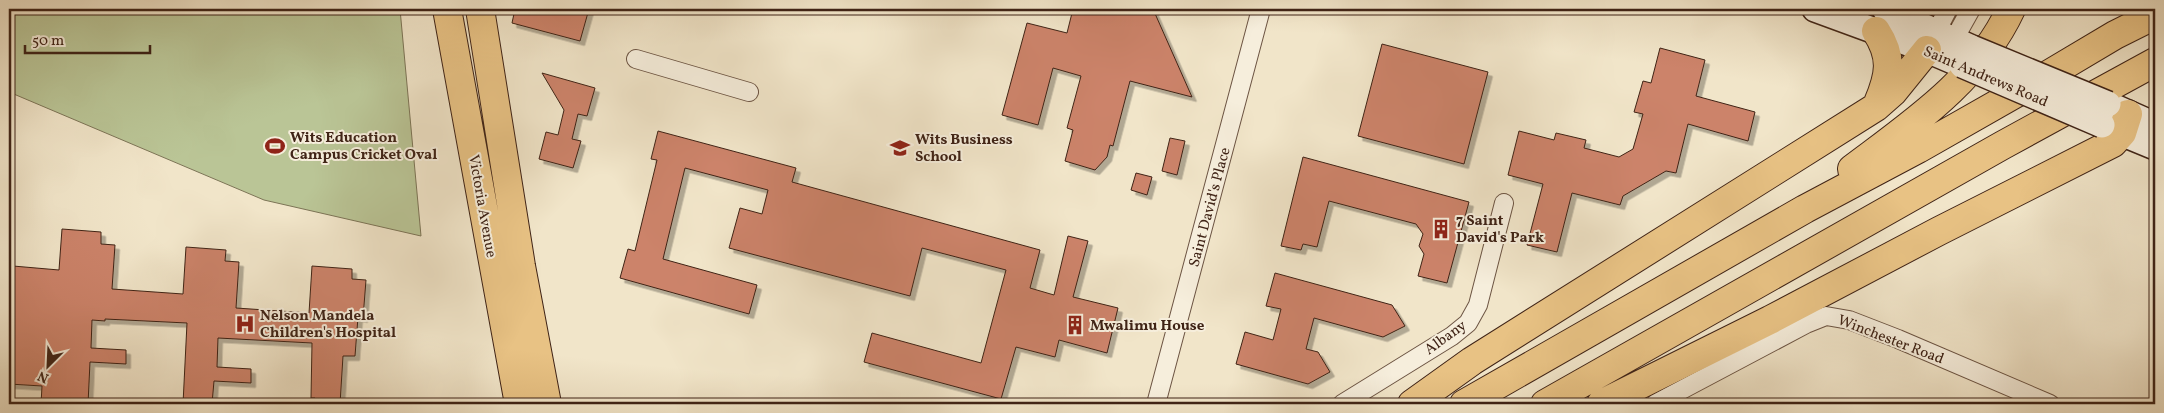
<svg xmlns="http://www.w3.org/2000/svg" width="2164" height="413" viewBox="0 0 2164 413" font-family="Vollkorn,serif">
<defs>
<filter id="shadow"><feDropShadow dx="4.5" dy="4.5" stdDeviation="0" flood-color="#0004"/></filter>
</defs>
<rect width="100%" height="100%" fill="#f1e5c9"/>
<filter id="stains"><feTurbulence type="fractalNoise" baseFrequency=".004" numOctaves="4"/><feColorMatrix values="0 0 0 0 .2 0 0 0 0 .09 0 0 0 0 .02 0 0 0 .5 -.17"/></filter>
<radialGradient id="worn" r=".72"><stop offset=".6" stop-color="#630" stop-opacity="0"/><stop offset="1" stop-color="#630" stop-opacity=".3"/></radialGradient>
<path fill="#bac596" stroke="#7c7456" d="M9,9H400L421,236L264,200L9,92Z"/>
<path fill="#cc836a" stroke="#3f2316" filter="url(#shadow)" d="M515,9H589L580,41L512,23Z
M1073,9H1153L1192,97L1130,81L1113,146L1110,145L1107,157L1095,170L1065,161L1073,130L1067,128L1081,76L1053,68L1038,125L1002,115L1027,23L1067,33Z
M1382,44L1488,72L1464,164L1358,136Z
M1660,48L1705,60L1696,96L1755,112L1748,141L1688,124L1676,173L1666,171L1623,196L1620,205L1572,193L1557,252L1527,245L1543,184L1508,175L1519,131L1554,140L1556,133L1586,140L1584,148L1619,157L1633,149L1643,114L1634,112L1643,81L1651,83Z
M542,73L595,88L587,116L578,114L572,139L581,141L573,168L539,159L546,132L558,135L564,110Z
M658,131L796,168L792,182L1040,250L1030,288L1054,295L1068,236L1088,241L1073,297L1118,308L1107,353L1059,340L1055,357L1016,347L1001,399L864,362L872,333L981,363L1006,270L922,248L910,296L729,248L740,208L762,214L768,190L685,168L663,259L757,285L749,314L620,278L628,249L635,251L657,160L651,159Z
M1170,138L1185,141L1177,175L1162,171Z
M1303,157L1469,202L1447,283L1418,276L1424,254L1419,246L1423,234L1416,224L1329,201L1317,247L1303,244L1301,250L1281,246Z
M1136,173L1152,177L1147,195L1131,190Z
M62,229L101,232V244L115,245L112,289L183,294L186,247L226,250L225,261L239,262L236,308L309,313L312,266L352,269V279L366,280L363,318L358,317L355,356H343L340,404H314L315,398H311L312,343L218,338L217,367L251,369V383L214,381L212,404H183L187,323L105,319V321L92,320L91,348L126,350V364L90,362L88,404H41L42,386L9,384V332L13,266L59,270Z
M1275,273L1392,305L1405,326L1383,337L1314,318L1306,349L1318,352L1330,372L1308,384L1236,364L1245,332L1273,340L1281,309L1266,306Z"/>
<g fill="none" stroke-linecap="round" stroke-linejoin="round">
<defs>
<path id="street" d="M1931,42L1948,9
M1948,50L1971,9
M636,59L749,92
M1156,404L1261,9
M1342,404L1452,336L1468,323L1478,305L1504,203
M1655,404L1806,324L1826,316L1849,320L1898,339L2050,404"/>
<path id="secondary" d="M1815,9L1927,50L1962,65
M1885,9L1972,48
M2110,105L2155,125
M2104,126L2155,147"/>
<path id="primary" d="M447,9L519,404
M480,9L521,266L547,404"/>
<path id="highway" d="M1876,31C1893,57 1890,75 1878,103
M1852,169C1913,123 1978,80 2011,9
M1412,404L1472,361L1876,107L1893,92L1927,50
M1464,404L1805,209L1918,149L2041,79L2115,35L2155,15
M1545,404L2003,145L2155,62
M1601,404L1770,320L1939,231L2113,143L2122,133L2128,114"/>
</defs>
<use href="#street" stroke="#6c5443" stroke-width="20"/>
<use href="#secondary" stroke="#3f2316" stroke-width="28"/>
<use href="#primary" stroke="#3f2316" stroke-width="30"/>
<use href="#highway" stroke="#3f2316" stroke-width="30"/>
<use href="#street" stroke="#f6eedc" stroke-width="18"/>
<use href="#secondary" stroke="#f6eedc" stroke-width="25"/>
<use href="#primary" stroke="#e8c284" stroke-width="28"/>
<use href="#highway" stroke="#e8c284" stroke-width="28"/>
<defs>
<path id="secondary-bridge" d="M1972,48L2108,104
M1962,65L2102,125"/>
</defs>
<use href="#secondary-bridge" stroke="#3f2316" stroke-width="28" stroke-linecap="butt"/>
<use href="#secondary-bridge" stroke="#f6eedc" stroke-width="25"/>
</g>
<defs>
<symbol id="stadium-bare" viewBox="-9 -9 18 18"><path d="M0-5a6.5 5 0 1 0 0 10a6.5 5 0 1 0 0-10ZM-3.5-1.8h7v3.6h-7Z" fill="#8f2418" stroke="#f6eedc" stroke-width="2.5" paint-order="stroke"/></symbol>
<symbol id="university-bare" viewBox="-9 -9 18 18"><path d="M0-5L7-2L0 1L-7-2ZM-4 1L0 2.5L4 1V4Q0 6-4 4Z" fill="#8f2418" stroke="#f6eedc" stroke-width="2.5" paint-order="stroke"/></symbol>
<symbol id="building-bare" viewBox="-9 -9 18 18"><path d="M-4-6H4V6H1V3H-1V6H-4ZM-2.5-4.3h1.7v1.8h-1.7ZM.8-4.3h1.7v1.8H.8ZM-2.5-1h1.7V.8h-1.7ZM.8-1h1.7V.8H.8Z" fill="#8f2418" stroke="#f6eedc" stroke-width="2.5" paint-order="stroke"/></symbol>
<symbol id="hospital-bare" viewBox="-9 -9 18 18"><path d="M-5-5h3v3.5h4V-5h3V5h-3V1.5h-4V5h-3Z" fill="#8f2418" stroke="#f6eedc" stroke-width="2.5" paint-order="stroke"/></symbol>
</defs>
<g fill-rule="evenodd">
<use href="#stadium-bare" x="261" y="132" width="28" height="28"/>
<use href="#university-bare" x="886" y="134" width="28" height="28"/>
<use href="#building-bare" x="1427" y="215" width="28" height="28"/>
<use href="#hospital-bare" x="231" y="310" width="28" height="28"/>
<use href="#building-bare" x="1061" y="311" width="28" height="28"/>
</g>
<g text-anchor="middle" stroke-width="4" stroke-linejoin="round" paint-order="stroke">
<g font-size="15" fill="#3f2316" stroke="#f6eedc">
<text transform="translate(1986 76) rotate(23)" y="5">Saint Andrews Road</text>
<text transform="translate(483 206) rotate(80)" y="5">Victoria Avenue</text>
<text transform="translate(1209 207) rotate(-75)" y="5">Saint David's Place</text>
<text transform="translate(1445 337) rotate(-36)" y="5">Albany</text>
<text transform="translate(1891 339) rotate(21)" y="5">Winchester Road</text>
</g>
<g font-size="15" font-weight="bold" fill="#3f2316" stroke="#f6eedc" text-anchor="start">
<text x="290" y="142">Wits Education<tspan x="290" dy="17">Campus Cricket Oval</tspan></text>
<text x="915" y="144">Wits Business<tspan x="915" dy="17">School</tspan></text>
<text x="1456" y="225">7 Saint<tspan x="1456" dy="17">David's Park</tspan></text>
<text x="260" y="320">Nelson Mandela<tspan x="260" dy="17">Children's Hospital</tspan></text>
<text x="1090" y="330">Mwalimu House</text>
</g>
</g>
<rect width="2164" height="413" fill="none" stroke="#f1e5c9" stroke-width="30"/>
<rect x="10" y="10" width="2144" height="393" fill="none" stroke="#3f2316" stroke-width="2.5"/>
<rect x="15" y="15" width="2134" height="383" fill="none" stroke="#3f2316"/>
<g transform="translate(48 366) rotate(204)" stroke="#f6eedc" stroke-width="4" paint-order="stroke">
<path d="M0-4L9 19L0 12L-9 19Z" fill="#3f2316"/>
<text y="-8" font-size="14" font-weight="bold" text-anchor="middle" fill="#3f2316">N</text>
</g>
<path d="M25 45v8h125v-8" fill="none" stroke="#3f2316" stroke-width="2.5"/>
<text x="32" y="45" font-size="15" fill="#3f2316" stroke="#f6eedc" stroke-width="4" paint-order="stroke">50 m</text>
<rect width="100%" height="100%" filter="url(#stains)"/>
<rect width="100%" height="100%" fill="url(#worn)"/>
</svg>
